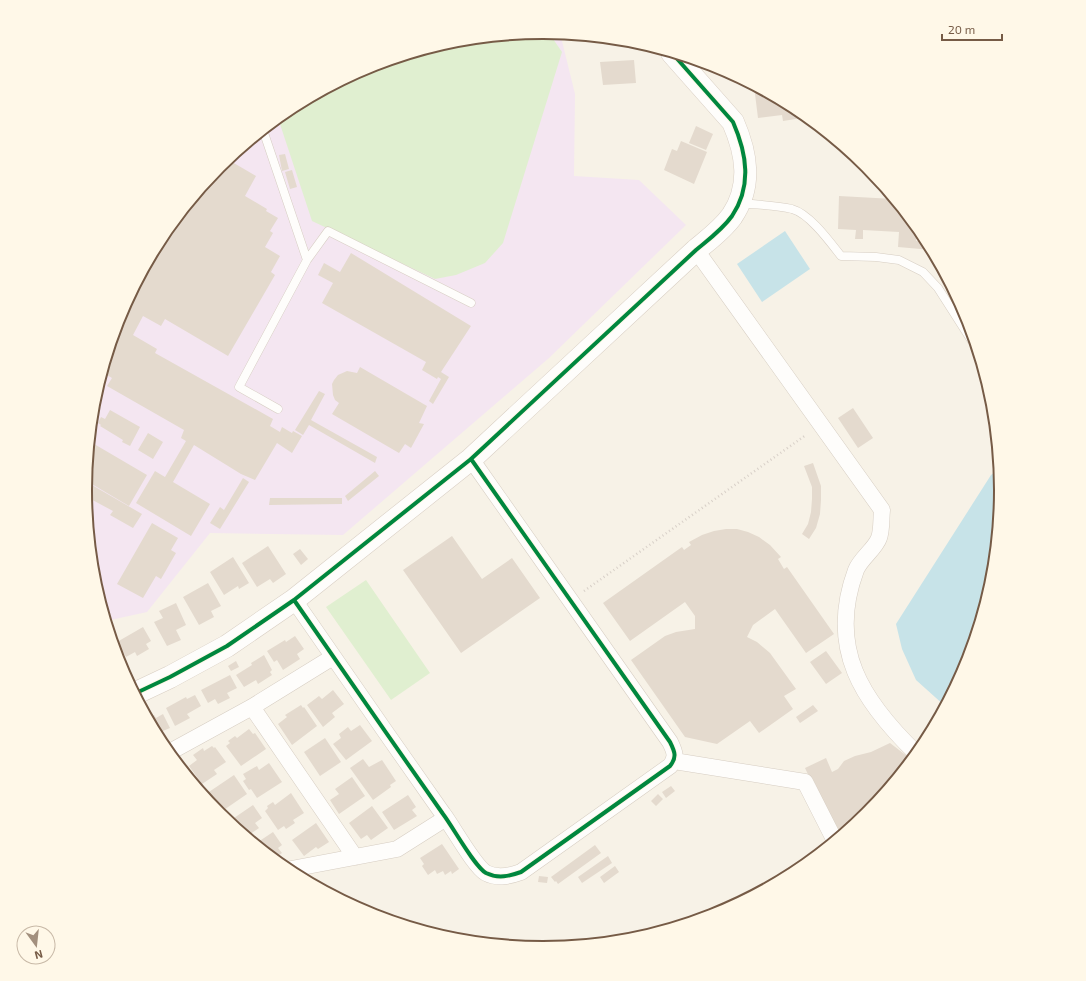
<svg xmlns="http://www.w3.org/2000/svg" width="1086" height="981" viewBox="0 0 1086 981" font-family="'Exo 2',sans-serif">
<rect width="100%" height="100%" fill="#f7f2e7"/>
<path fill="#f4e6f1" d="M543,32L557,33L562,41L575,94L574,176L639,180L686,225L549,358L343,535L210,533L147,612L106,621L93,580L85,490L93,401L119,315L162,236L219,166L288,109L454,41Z"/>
<path fill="#e0efd0" d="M543,32L549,33L562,52L503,243L485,263L456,275L435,279L312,221L278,118L288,109L368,67L454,41Z
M366,580L430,673L391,700L326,607Z"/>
<path fill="#c7e3e8" d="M785,231L810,269L762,302L737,264Z
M999,469L1001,491L993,580L967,666L945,706L916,680L902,649L896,624L991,475Z"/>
<path fill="#e4dace" d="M634,60L636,83L603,85L600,62Z
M754,86L798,109L808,117L783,121L782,115L758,118Z
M696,126L713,134L706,150L689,143Z
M681,141L707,152L694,184L664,170L672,149L677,151Z
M285,154L289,169L282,171L279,155Z
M227,159L256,176L245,196L267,209L266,211L278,218L270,231L273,233L265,247L280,256L271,272L275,275L228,356L165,319L161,326L143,316L133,335L157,349L155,353L273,419L270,426L280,432L282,427L292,433L293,431L302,436L292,453L277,443L255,480L241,474L194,445L173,482L210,504L191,536L136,503L155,471L165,477L186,441L181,438L184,430L107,386L112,378L102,372L116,325L120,327L131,309L125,305L162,236L219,166Z
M292,170L297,187L290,189L285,172Z
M839,196L894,199L922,233L917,232L916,241L928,242L932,250L898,247L899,232L863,230V239H855L856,230L838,229Z
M351,253L471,326L441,372L449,377L433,404L429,401L441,379L438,377L437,379L422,370L426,362L322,303L333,283L318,275L324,263L340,272Z
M360,367L427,406L419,423L424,424L411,448L405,444L399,453L332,414L339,403L335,400L333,395L332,384L334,380L338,375L347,371L357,373Z
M319,391L325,394L311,420L377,457L375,463L309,425L303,435L295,430Z
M853,408L873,438L858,448L838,418Z
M110,410L140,427L130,446L122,442L123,440L100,426L101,425L98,423L101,417L105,419Z
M148,433L163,442L153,459L138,450Z
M89,441L147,475L129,506L85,480Z
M813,463L821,486V500L820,514L816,528L809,539L802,534L808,524L811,512L812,499V487L804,466Z
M375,471L379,476L348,501L345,496Z
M243,478L249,482L220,529L210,523L220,507L224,510Z
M85,481L142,514L133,528L110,515L113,511L85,496Z
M270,498H342V504L269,505Z
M152,523L178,538L171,550L176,553L161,579L156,576L143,598L117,584Z
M726,529H737L748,532L759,537L770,545L781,557L778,559L784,569L787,567L834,634L806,653L775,609L753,625L747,637L757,642L770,653L796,689L784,696L793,709L759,733L750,721L717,744L685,737L631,660L665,636L676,632L695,629V616L685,602L630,641L603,603L682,547L684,550L691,545L689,542L702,535L714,531Z
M452,536L482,579L512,558L540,598L461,653L403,570Z
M268,546L286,574L273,583L270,579L257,587L242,563Z
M300,549L308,559L301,565L293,554Z
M233,557L249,583L239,589L238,586L224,595L210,572Z
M208,583L221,606L211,611L214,617L199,625L183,597Z
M176,603L186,625L176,630L181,640L167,646L154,622L163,618L159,611Z
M143,627L151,641L146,644L149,649L137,656L135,652L126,657L117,642Z
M295,636L304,649L297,654L300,659L283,670L277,660L274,662L267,651L285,640L286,642Z
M826,651L842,673L826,684L810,662Z
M264,655L272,670L270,672L272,675L258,684L256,680L244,687L236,675L252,665L251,663Z
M236,661L239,667L231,671L228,666Z
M230,675L237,688L227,693L230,698L218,704L215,699L208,703L201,690Z
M333,690L344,704L332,713L335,717L323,727L307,705L319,696L322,699Z
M195,695L201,706L187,714L190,718L175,726L166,708L186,697L187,699Z
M301,705L303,708L304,707L317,726L292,745L278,724L287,717L285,715Z
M813,705L818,711L800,723L796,717Z
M163,714L170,728L158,733L160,738L158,739L147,718L154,715L156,718Z
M360,725L372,741L346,760L333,744L341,738L339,734L348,727L351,731Z
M249,729L253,734L255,733L266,749L241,766L226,746L230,743L228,741L235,736L237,738Z
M325,738L341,762L320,776L304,752Z
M890,743L912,760L867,815L840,837L815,784L813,785L805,768L826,758L832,772L838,769L844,761L855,756L871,752Z
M212,746L214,748L215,747L226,762L214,770L217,774L202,784L189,766L197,760L193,755L203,748L204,751Z
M363,759L369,767L382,760L396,781L390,785L391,787L373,800L350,768Z
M269,763L282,782L257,798L251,789L249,790L243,781L246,779L243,774L257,766L259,770Z
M234,775L247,794L218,814L203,796Z
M352,777L365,796L339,814L330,800L339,794L335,789Z
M671,786L675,791L666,798L662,792Z
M291,793L304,813L293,820L295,823L286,829L284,826L278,830L265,811L268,808L267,806L273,802L275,805Z
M658,794L663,799L656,806L651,801Z
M408,795L416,807L412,810L417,816L394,830L382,812Z
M253,805L262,818L255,823L259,828L246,837L229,823L235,819L234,818Z
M372,806L388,828L371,840L367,835L361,839L349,823Z
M316,823L329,842L318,849L316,847L304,856L292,840Z
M273,832L282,845L278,848L282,853L273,859L255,844Z
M442,844L459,869L452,874L451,871L445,875L443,871L437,874L435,870L428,875L422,866L424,864L420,858Z
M595,845L601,853L558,884L556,881L555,882L551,877Z
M608,856L612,863L582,883L578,877Z
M615,866L619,872L604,883L600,877Z
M539,876L548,877L547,883L538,882Z"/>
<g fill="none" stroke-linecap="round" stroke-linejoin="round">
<defs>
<path id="lane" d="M263,130L307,260L328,231L471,303
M740,203C757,205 776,205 792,209C810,214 830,242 841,256L876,257L899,260L923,272L938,288L977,349
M278,409L239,387L307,260"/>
<path id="street" d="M696,250L882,510C881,519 882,530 879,538C875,549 861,558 856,570C827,648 862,701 917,754
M294,600C343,671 393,743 443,814C453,827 474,866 486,873C498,879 510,876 521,872L670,766C677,757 675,752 670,742L471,459
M252,707L355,857
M168,753L252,707L333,657
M674,761L805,782L835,841
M286,870L397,849L446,818"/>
<path id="secondary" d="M134,694L170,677L227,646L294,600L471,459L696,250C708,240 722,230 732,216C752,186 747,154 733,122L672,53"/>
</defs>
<use href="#lane" stroke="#d6cdc2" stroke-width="9"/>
<use href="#street" stroke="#d6cdc2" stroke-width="17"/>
<use href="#secondary" stroke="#d8cec3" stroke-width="23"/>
<path stroke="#d8d0c8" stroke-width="2.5" stroke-dasharray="1 3" stroke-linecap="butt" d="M584,591L806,435"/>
<use href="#lane" stroke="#fefdfb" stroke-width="8"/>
<use href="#street" stroke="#fefdfb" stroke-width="16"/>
<use href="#secondary" stroke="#fefdfb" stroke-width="22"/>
<defs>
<path id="cycleway" d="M294,600C343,671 393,743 443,814C453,827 474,866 486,873C498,879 510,876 521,872L670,766C677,757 675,752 670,742L471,459
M134,694L170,677L227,646L294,600L471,459L696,250C708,240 722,230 732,216C752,186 747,154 733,122L672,53"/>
</defs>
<use href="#cycleway" stroke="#fff8e8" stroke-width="6"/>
<use href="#cycleway" stroke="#00873e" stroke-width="4"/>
</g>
<path d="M0 0H1086V981H0ZM92 490a451 451 0 1 1 902 0a451 451 0 1 1-902 0Z" fill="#fff8e8" fill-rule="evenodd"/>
<path fill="none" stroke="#765b46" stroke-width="2" d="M92 490a451 451 0 1 1 902 0a451 451 0 1 1-902 0Z"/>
<g transform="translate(36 945) rotate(165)"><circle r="19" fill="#fff8e8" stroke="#c8b9a7"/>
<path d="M0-3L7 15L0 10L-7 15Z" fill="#a3907e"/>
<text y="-6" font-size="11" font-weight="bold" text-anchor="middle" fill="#765b46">N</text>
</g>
<path d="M942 34v6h60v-6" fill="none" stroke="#765b46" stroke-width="2"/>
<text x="948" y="34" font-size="12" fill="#765b46" stroke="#fff8e8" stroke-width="3" paint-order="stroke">20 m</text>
</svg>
